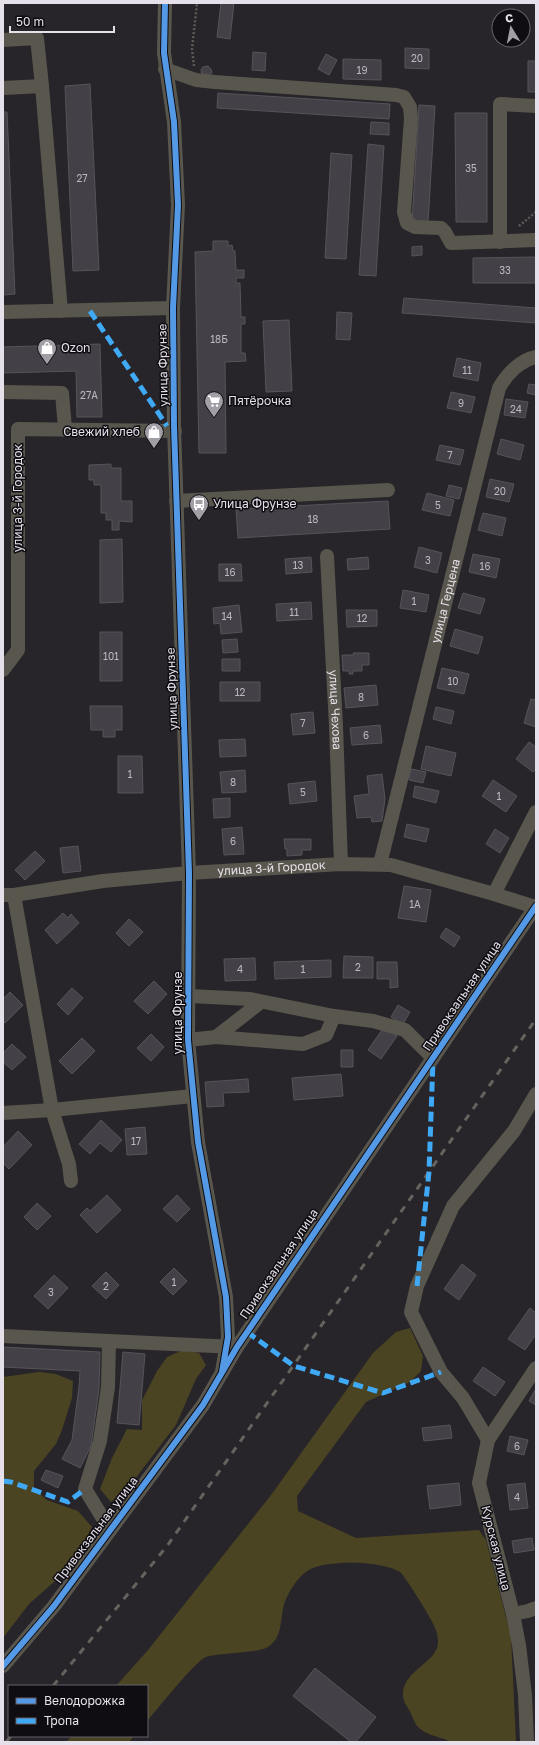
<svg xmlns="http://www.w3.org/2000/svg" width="539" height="1745" viewBox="0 0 539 1745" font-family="'Golos Text',sans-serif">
<rect width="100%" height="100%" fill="#27242a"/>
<path fill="#4a4422" d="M410,1328L423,1356L421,1371L410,1382L366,1402L297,1496L298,1511L356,1538L479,1530L486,1540L511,1636L516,1742H448L447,1740C438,1737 424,1734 417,1726C414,1722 412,1715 409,1710C407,1706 403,1701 403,1696C401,1671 437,1663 438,1643C438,1639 437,1632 435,1628C433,1621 405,1576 400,1572C383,1561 327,1559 309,1570C297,1577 286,1595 283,1609C280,1623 282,1638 268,1647C259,1653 220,1653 206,1657C195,1661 157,1710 147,1721V1686H116L148,1650L271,1495L373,1353L396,1332Z
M183,1350L199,1353L206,1365L196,1379L176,1425L125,1492L111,1502L100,1489L112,1458L127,1429L142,1430V1400L150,1385L157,1371L167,1357Z
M39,1372L56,1374L73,1381L72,1398L62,1430L56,1444L34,1471V1488L47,1500L78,1511L92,1527L76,1557L54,1582L29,1604L3,1638V1377Z
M72,1736H134L129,1742H66Z"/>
<path fill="#444047" stroke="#565359" d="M221,3H234L230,39L217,37Z
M405,48L429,49V69L405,68Z
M253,52L266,53L265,71L252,70Z
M326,54L337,60L329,75L318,69Z
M343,59L381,60V80L343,79Z
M528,61H536V92H528Z
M208,66L211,69L212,73L209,76L202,75L201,70L203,67Z
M90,84L99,270L73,271L65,86Z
M218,93L390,104L389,119L217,108Z
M419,105L435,106L428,223L412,222Z
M3,112H7L15,294L3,295Z
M455,113H487V222H456Z
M371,122L389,123V135L370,134Z
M368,144L384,146L376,276L359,275Z
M331,153L352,155L346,259L325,258Z
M213,241H228V246L232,245L233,251H235L236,270H244V278H236V283H240L241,317H245V324H241V353H245L246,361L225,362L226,453H199L195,252L213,251Z
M422,246V255L412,256V247Z
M536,257V283H473V258Z
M404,298L536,308V323L402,313Z
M337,312L352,313L350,340L336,339Z
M289,320L292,391L266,392L263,321Z
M100,344L102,417H77L76,371L3,373V347Z
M457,358L481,363L478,381L453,376Z
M529,384L536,385V395L527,393Z
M451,392L475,397L471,413L447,408Z
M506,399L528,402L525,418L504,415Z
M501,439L524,445L520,460L497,454Z
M440,445L464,450L460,465L436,460Z
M111,464V468H121V501H132V522L119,521V530H112V520H106V513H101V485H94V480H89V465Z
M490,479L514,484L509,502L486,497Z
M449,485L462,488L459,499L446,496Z
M427,493L454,500L450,516L422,510Z
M388,501L390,529L238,538L236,509Z
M483,513L506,518L502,536L478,530Z
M122,539L123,602L100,603V540Z
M419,547L442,553L437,573L414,567Z
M473,554L500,559L496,578L469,572Z
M311,557L312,572L286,574L285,559Z
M368,557L369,569L348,570L347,559Z
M219,564H241L242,581H219Z
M403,590L429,595L426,612L400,608Z
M463,593L485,599L480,614L458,608Z
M311,602L312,619L277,621L276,604Z
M239,605L242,632L221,634L220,623L214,624L213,608Z
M346,610H377V626L347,627Z
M455,629L483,637L478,654L450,646Z
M100,632H122V681H100Z
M237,639L238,652L223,653L222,640Z
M353,653H369V665H362V671H353V674H349V671H343L342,655H354Z
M222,659H240V671H222Z
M442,668L469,674L464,694L437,688Z
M220,682H260V701H220Z
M376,685L378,705L346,708L344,688Z
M531,699L536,700V727L524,723Z
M90,706H122V730H115V737H103V730H91Z
M436,707L454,711L451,724L433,719Z
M313,712L315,733L293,735L291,714Z
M380,725L382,743L352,745L350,728Z
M245,739L246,756L220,757L219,740Z
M529,742L536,747V769L533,772L516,759Z
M426,746L456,753L451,776L421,769Z
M118,756H142L143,793H118Z
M411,769L426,772L423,783L409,780Z
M245,770L246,792L222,793L220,772Z
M382,774L385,799L382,821L372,822L371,817L357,818L354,796L369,794L367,776Z
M493,780L517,796L506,812L482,796Z
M315,781L317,801L290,804L288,784Z
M415,786L439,791L436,803L413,797Z
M230,798V817L214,818L213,799Z
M407,824L429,829L426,842L404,837Z
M242,827L244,854L224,855L222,829Z
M495,829L509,838L500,853L486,844Z
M284,839H311V850H302V855L287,856V849H285Z
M78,846L81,871L63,873L60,848Z
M35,851L45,861L25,880L15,870Z
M404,886L431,890L426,922L398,918Z
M63,913L68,918L71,914L79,923L57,944L45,930Z
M129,919L143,932L129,946L116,933Z
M446,928L460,937L454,947L440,937Z
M344,956L373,957V978H343Z
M255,958L256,980L225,981L224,959Z
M331,960V977L275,979L274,962Z
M377,962H397L398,987L390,988V979H377Z
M154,981L167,994L148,1014L134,1001Z
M72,988L83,998L68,1015L57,1004Z
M10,992L23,1005L5,1023L3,1021V999Z
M398,1005L410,1012L403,1024L391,1017Z
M384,1027L397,1036L381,1059L368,1050Z
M151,1034L164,1047L151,1061L137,1048Z
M82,1038L95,1051L72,1074L59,1061Z
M12,1044L26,1057L12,1070L3,1062V1053Z
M341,1050H353V1067H341Z
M341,1074L343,1096L294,1100L292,1078Z
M248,1079L249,1092L223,1093L224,1106L207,1107L205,1082Z
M101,1120L122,1140L111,1152L100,1143L90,1154L79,1144Z
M145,1127L147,1154L127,1155L125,1129Z
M18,1131L32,1145L9,1169L3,1163V1147Z
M107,1195L121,1210L97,1233L80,1215L87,1208L90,1211Z
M177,1195L190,1209L177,1222L163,1209Z
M37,1203L51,1216L37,1230L24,1217Z
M462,1264L476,1275L459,1300L444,1289Z
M174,1268L187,1281L173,1295L160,1282Z
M106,1272L119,1285L106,1299L92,1286Z
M54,1275L68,1288L48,1309L34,1296Z
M530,1308L536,1313V1334L525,1350L508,1339Z
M3,1347L100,1352L99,1389L91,1446L80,1468L62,1459L72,1440L79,1387L80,1371L3,1367Z
M123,1352L145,1354L139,1425L117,1423Z
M483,1367L505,1382L495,1396L473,1381Z
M535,1390L536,1391V1405L529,1401Z
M450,1425L452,1438L424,1441L422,1428Z
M510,1436L528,1440L524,1455L507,1451Z
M46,1470L63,1476L58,1488L41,1480Z
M459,1483L461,1505L430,1509L427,1486Z
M525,1483L528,1508L510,1510L507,1485Z
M532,1538L534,1550L514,1553L512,1541Z
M315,1668L376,1717L356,1742H351L293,1696Z"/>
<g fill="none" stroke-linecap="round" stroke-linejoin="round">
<path stroke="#5f5c58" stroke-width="2.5" stroke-dasharray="2 2" stroke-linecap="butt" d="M194,66L192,49L197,3
M519,226L536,212"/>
<g stroke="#59574d" stroke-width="14">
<path d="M165,3L164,53L174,122L178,205L173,308L174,426L189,873L188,1040L198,1142L226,1297L228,1337L222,1372"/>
<path d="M3,40L37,38L42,86"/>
<path d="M165,69L196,80L215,82L396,95L404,97L410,107L411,119L404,212L407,223L415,227L441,228L445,232L451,243L536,240"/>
<path d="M3,88L42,86L61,311"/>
<path d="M500,242V104L536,106"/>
<path d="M3,312L173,308"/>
<path d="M3,392L62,393L65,429"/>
<path d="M176,501L388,490"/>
<path id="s1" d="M327,556L336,726L341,864"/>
<path d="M3,670L18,650V429L175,431"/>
<path id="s2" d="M380,864L499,388C507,374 520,360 536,357"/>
<path d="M494,894L536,812"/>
<path id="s3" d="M3,895H14L103,881L189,873L341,864L391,865L494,894L535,907"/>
<path d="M14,895L52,1110L69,1164L71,1181"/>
<path d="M189,996L250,999L334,1016"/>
<path d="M216,1037L261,1002"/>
<path d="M188,1040L216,1037L303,1044L326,1035L334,1016L373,1021L405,1030L433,1058"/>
<path d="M3,1113L52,1110L193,1096"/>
<path d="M3,1336L235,1347"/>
<path d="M109,1341L108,1387L100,1441L85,1489L110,1530"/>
<path d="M488,1440L463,1398L441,1372L411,1312L417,1286L453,1206L514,1131L536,1094"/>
<path d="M513,1614L528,1611L536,1608"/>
<path d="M3,1666L54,1606L203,1405L237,1347L536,906"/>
<path d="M527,1742L525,1695L519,1645L513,1614L479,1483L488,1440L536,1368"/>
</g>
<path stroke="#66635f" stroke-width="3" stroke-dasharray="7 7" stroke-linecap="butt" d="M53,1686L167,1546L536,1019
M6,1742L11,1736"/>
<path stroke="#3fa9f5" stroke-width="5" stroke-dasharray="10 5" stroke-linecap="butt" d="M90,311L167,426
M417,1286L429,1172L433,1060
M247,1332L294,1366L383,1393L441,1372
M3,1481L11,1482L68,1502L85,1489"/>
<defs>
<path id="cycleway" d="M165,3L164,53L174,122L178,205L173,308L174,426L189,873L188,1040L198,1142L226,1297L228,1337L222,1372
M3,1666L54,1606L203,1405L237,1347L536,906"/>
</defs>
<use href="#cycleway" stroke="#0f0c12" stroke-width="8"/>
<use href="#cycleway" stroke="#5399e6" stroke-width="6"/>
</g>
<defs>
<symbol id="shop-pin" viewBox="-11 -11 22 30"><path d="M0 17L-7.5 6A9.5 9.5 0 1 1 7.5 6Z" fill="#a29ea6" stroke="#0f0c12"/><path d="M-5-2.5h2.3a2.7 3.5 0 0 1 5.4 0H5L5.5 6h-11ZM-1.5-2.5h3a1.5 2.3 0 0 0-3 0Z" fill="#fff"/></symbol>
<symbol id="supermarket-pin" viewBox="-11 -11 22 30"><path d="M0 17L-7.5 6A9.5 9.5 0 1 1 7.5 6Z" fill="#a29ea6" stroke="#0f0c12"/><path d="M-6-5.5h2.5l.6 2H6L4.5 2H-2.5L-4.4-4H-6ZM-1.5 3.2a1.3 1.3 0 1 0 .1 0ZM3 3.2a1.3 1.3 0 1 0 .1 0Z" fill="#fff"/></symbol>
<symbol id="bus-pin" viewBox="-11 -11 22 30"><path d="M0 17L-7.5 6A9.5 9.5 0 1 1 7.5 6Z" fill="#a29ea6" stroke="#0f0c12"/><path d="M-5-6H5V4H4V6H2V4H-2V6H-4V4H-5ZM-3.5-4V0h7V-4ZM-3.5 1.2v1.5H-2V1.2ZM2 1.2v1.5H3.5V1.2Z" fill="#fff"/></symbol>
</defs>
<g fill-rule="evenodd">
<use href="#shop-pin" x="36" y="337" width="22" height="30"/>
<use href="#supermarket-pin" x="203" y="390" width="22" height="30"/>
<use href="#shop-pin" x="143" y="421" width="22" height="30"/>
<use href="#bus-pin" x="188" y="493" width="22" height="30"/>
</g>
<g text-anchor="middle" stroke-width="3" stroke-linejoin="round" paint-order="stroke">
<g font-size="10" fill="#bdb8c0">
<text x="417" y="62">20</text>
<text x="362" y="74">19</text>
<text x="471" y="172">35</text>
<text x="82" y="182">27</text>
<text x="505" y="274">33</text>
<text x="219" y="343">18Б</text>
<text x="467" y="374">11</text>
<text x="89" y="399">27А</text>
<text x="461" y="407">9</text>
<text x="516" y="413">24</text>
<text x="450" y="459">7</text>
<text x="500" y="495">20</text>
<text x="438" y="509">5</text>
<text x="313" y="523">18</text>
<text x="428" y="564">3</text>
<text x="298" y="569">13</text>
<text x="485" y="570">16</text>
<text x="230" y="576">16</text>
<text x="414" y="605">1</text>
<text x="294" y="616">11</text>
<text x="227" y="620">14</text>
<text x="362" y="622">12</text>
<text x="111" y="660">101</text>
<text x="453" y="685">10</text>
<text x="240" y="696">12</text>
<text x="361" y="701">8</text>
<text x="303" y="727">7</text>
<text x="366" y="739">6</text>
<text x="130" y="778">1</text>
<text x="233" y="786">8</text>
<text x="303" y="796">5</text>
<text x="499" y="800">1</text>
<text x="233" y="845">6</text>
<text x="415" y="908">1А</text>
<text x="358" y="971">2</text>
<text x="240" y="973">4</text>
<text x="303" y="973">1</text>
<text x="136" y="1145">17</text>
<text x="174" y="1286">1</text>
<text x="106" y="1290">2</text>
<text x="51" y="1296">3</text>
<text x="517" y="1450">6</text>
<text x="517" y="1501">4</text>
</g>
<g font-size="12" fill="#e5e0e9" stroke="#0f0c12" text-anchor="start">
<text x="61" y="352">Ozon</text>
<text x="228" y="405">Пятёрочка</text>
<text x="140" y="436" text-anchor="end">Свежий хлеб</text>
<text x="213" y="508">Улица Фрунзе</text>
</g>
<g font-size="12" fill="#e5e0e9" stroke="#0f0c12">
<text transform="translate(163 365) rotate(-91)" y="4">улица Фрунзе</text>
<text transform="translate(18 498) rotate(-90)" y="4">улица 3-й Городок</text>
<text dy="4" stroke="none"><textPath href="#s2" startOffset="271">улица Герцена</textPath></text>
<text transform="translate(172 689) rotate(-92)" y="4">улица Фрунзе</text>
<text dy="4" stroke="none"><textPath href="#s1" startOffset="154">улица Чехова</textPath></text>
<text dy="4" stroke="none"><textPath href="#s3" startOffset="270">улица 3-й Городок</textPath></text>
<text transform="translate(462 996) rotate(-56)" y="4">Привокзальная улица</text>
<text transform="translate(178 1013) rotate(-90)" y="4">улица Фрунзе</text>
<text transform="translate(279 1264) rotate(-56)" y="4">Привокзальная улица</text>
<text transform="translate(96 1530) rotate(-53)" y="4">Привокзальная улица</text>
<text transform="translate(496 1548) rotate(76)" y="4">Курская улица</text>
</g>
</g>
<rect width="539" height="1745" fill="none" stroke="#e5e0e9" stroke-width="8"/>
<rect x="8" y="1685" width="140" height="52" fill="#0f0c12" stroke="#656168"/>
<rect x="16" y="1698" width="20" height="6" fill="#5399e6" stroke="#656168"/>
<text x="44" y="1705" font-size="12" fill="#e5e0e9">Велодорожка</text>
<rect x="16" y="1718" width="20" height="6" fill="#3fa9f5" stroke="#656168"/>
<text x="44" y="1725" font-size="12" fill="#e5e0e9">Тропа</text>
<g transform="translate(511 28) rotate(350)"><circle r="19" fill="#0f0c12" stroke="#656168"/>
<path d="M0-3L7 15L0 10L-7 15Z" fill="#a29ea6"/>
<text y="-6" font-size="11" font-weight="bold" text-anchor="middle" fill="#e5e0e9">С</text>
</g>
<path d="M10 26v6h104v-6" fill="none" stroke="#e5e0e9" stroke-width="2"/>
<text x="16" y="26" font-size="12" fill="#e5e0e9" stroke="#0f0c12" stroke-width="3" paint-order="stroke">50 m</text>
</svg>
